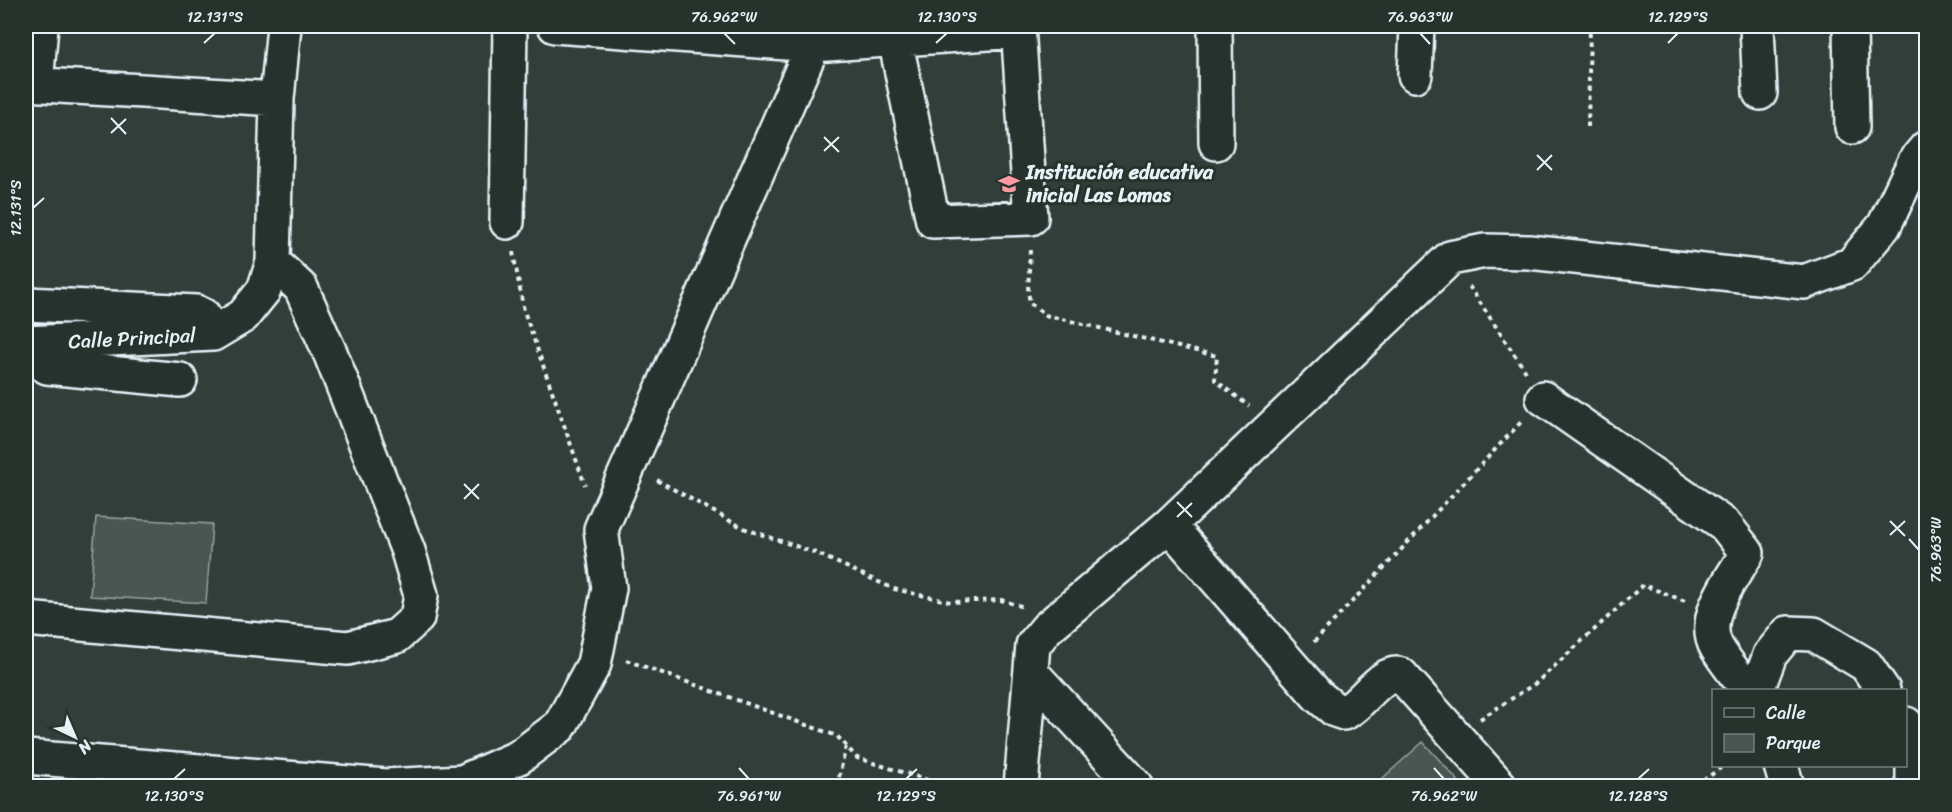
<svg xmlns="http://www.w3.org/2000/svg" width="1952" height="812" viewBox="0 0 1952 812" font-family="Sriracha,sans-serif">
<rect width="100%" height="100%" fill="#323e39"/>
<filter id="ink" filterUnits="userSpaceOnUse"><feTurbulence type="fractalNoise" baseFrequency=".0167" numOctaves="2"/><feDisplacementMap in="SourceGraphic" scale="12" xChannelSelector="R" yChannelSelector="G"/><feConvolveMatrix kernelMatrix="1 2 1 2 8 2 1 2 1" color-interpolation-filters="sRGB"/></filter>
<g filter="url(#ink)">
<path fill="#495651" stroke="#98a4a4" stroke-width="1.5" d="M96,517L212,524L206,603L90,596Z
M1423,742L1463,786H1374Z"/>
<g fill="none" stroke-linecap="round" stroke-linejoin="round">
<defs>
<path id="minor" d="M555,26L813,45L1018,31
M1215,26L1216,143
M1757,26L1760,93
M1850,26L1852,127
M895,39L933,221L1031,218L1018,26
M1415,75L1417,26
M26,84L277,99
M36,84L41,26
M507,222L510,26
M26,304L196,312L204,316L213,334
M31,342L35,359L47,367L180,380
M26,343L213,334L243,316L264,290L273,262L277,99L284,26
M1543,398L1725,525L1747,553C1732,579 1699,618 1717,648C1726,663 1738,677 1748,690
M1169,525L1318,696L1335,710L1344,713C1362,705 1383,668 1401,675L1500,786
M26,619L348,648L397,636L417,618L421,595L408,551L331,355L301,288L273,262
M1031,672L1136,786
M1757,690L1770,655L1788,633L1814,634L1866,665L1883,690
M1906,724L1913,736V786
M26,757L386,786L462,782L519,757L560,726L594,664L597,649L609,588L601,529L813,45L814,26
M1781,766L1787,786
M1021,786L1033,645L1047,628L1169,525L1450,258L1485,251L1529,252L1804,282L1852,264L1884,226L1915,161L1926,148"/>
</defs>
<use href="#minor" stroke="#e8f1f8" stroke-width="38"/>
<path stroke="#e8f1f8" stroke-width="4" stroke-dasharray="4.5 4.5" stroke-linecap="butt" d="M1588,127L1590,26
M1030,250L1028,291L1030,303L1045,315L1217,356L1215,380L1249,406
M513,252L524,311L585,485
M1469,286L1526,372
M657,480L743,528L816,553L894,589L951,602L1001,600L1024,607
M1314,642L1523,420
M626,660L837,736L857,758L947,786
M1480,719L1536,683L1643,585L1685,601
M837,786L846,746
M1696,786L1723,766"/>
<use href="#minor" stroke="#26332d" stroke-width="33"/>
</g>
</g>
<path fill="none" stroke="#e8f1f8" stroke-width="2" d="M724,33L735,44M1420,33L1430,44M204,43L215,33M936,43L947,33M1668,43L1678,33M111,118L126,134M111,133L126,119M824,137L839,152M824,151L839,137M1537,155L1552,170M1537,170L1552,155M33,208L44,198M464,484L479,499M464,499L479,484M1177,502L1192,517M1177,517L1192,503M1890,521L1905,536M1890,535L1905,521M1909,539L1919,550M739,768L749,779M1434,768L1444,779M174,779L185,769M906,779L917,769M1638,779L1649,769"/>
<defs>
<symbol id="school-bare" viewBox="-9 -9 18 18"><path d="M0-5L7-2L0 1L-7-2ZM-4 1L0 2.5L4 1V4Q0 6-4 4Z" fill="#ff9aa2" stroke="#26332d" stroke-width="2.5" paint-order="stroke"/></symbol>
</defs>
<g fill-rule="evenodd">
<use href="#school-bare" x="994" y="169" width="30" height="30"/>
</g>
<g text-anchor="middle" stroke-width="6" stroke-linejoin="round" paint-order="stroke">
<g font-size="20" font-weight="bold" fill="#e8f1f8" stroke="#26332d" text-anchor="start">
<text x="1026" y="179">Institución educativa<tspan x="1026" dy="23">inicial Las Lomas</tspan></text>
</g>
<g font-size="20" fill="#e8f1f8" stroke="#26332d">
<text transform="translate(132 338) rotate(-3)" y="7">Calle Principal</text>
</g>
</g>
<rect width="1952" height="812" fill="none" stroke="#26332d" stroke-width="66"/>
<rect x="1712" y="689" width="195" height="78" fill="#26332d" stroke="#747f7e" stroke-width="1.5"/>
<rect x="1724" y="708" width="30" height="9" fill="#26332d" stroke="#747f7e" stroke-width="1.5"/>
<text x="1766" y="719" font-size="18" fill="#e8f1f8">Calle</text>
<rect x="1724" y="734" width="30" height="18" fill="#495651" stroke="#747f7e" stroke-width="1.5"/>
<text x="1766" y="749" font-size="18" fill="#e8f1f8">Parque</text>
<g transform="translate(75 737) rotate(136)" stroke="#26332d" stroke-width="4.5" paint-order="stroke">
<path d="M0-4.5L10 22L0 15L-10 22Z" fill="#e8f1f8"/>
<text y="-9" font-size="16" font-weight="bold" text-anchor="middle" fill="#e8f1f8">N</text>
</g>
<rect x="33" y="33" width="1886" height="746" fill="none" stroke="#e8f1f8" stroke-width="2"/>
<g font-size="15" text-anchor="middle" fill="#e8f1f8">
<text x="215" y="22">12.131°S</text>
<text x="724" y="22">76.962°W</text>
<text x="947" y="22">12.130°S</text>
<text x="1420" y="22">76.963°W</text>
<text x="1678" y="22">12.129°S</text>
<text transform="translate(16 208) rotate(-90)" y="5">12.131°S</text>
<text transform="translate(1936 550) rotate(-90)" y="5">76.963°W</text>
<text x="174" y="801">12.130°S</text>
<text x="749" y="801">76.961°W</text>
<text x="906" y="801">12.129°S</text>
<text x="1444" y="801">76.962°W</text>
<text x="1638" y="801">12.128°S</text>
</g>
</svg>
